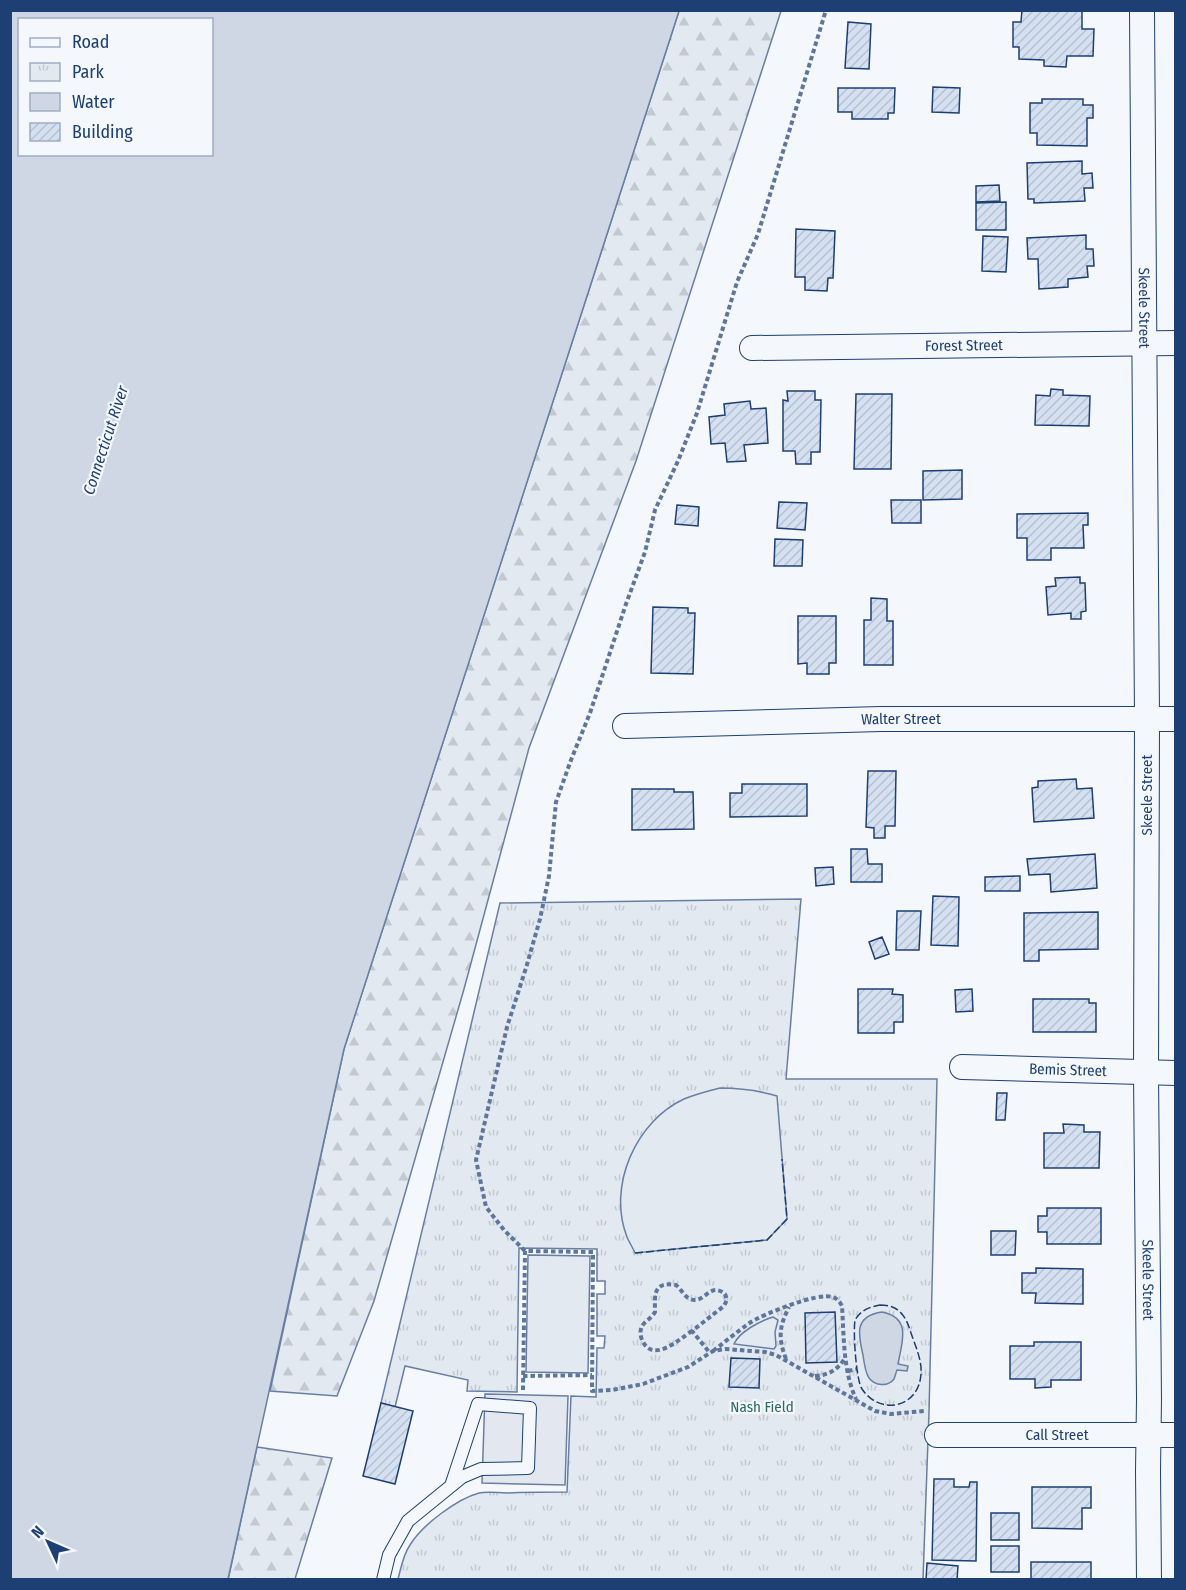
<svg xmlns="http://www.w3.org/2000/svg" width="1186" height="1590" viewBox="0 0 1186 1590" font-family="'Fira Sans Condensed',sans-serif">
<defs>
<pattern id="forest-firs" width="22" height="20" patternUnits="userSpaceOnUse" patternTransform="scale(1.5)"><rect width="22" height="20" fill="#e3e9f0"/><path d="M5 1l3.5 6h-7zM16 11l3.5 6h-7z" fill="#c2c9d1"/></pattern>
<pattern id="park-tufts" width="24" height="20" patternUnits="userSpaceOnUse" patternTransform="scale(1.5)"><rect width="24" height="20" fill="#e3e9f0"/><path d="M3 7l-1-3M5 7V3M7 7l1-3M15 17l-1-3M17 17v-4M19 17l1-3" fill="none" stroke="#c2c9d1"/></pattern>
<pattern id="building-hatch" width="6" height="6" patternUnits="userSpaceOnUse" patternTransform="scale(1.5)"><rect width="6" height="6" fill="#d5e0f0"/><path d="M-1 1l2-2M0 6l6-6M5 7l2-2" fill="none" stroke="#b6c1d1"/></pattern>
</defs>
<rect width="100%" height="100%" fill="#f4f7fb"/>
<path fill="url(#forest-firs)" stroke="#687fa3" stroke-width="1.5" d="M679,11H781L636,461L529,748L464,989L374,1301L337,1396L270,1391L344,1049Z
M257,1447L332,1458L295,1579L228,1580Z"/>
<path fill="url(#park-tufts)" stroke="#687fa3" stroke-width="1.5" d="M801,899L786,1079H937L929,1412L923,1579H398C401,1568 403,1555 410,1545C422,1525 457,1499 479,1493C488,1491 498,1493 507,1493C527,1492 547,1492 567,1492L571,1396L596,1397L597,1348H604L605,1336H597V1294H605V1281H597V1249L519,1248L517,1392L467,1391L468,1380L405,1366L395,1407L381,1403L500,903Z"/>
<path fill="#e3e9f0" stroke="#687fa3" stroke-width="1.5" d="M720,1088C740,1088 757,1090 777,1096L787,1219L767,1240L635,1253C633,1248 629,1242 627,1237C607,1186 636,1121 684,1099C696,1094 708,1091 720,1088Z
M528,1255L590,1256L588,1373L526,1372Z
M773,1317L778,1320L775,1332L776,1346L774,1349L734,1344C739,1332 760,1321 773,1317Z"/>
<path fill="#e3e8f0" stroke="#687fa3" stroke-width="1.5" d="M485,1394L568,1396L565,1485L482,1483Z"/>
<path fill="#cfd7e4" stroke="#687fa3" stroke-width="1.5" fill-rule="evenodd" d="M11,10L679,11L344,1049L228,1579H11ZM20,20H212V154H20Z
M882,1312C912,1318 902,1342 898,1364L908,1366L907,1371L897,1370C896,1372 895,1377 894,1379C888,1387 875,1386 869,1378C865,1372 864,1362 863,1355C858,1334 854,1316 882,1312Z"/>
<path fill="url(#building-hatch)" stroke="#1d3f73" stroke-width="1.5" d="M1022,10L1082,11V29H1094L1093,56H1067L1066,67L1044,66V60L1019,59V47H1013V22H1021Z
M848,22L871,24L869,69L845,68Z
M933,87L960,88L959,113L932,112Z
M838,88H895L894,113H888V119H852V112H838Z
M1042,99H1083V105H1093V118H1087V146L1037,145V133H1030V103H1042Z
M1082,161V174L1092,173L1093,188H1084L1085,201L1034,203V199H1028L1027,163Z
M999,185L1000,201L976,202V186Z
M1006,202V230H976V203Z
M796,229L835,231L833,278H828L827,291L805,290V277H795Z
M1086,235V249H1093L1094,266H1087L1088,277L1068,279V287L1039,289L1038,259H1028L1027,238Z
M983,236L1008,237L1006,272L982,271Z
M1051,389L1063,390V395L1090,396L1089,426L1035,425L1036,395L1050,396Z
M787,391H815V400H821L820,452H811V464H796L795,451H783V400L788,401Z
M856,394H892L891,469H854Z
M750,401L751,409L766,408L768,443L744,445L746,461L727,462L725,443L711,444L709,417L725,415L724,404Z
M962,470V499L923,500V471Z
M891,500H921V523H892Z
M779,502L807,503L805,530L777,528Z
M677,505L699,507L698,526L675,524Z
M1088,513V525H1083L1084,548H1051V560H1027V538H1017V514Z
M775,539L803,540L802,566H774Z
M1080,577V583H1085L1086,611L1081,612V619H1071V613L1048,615L1046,587L1056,586L1055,578Z
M871,598L887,599V621H893V665H864V620H871Z
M653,607L688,608V613H695L693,674L651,673Z
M798,616H836V663H829V674H807V663L798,664Z
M868,771H896L895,826H885V838H874V828L866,827Z
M1076,779L1077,789L1092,788L1094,818L1034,822L1032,788L1038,787V781Z
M742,784H807V816L730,817V793H742Z
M632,789H674V792H693L694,829L632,830Z
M851,849H867L868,864H882V882H851Z
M1095,854L1097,888L1051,892L1050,874L1029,875L1027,859Z
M833,867L834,884L816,886L815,868Z
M1020,876V891H985V877Z
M933,896L959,897L958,946L931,945Z
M897,911H921L919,950H896Z
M1098,912V949L1039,950V961H1024V913Z
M882,937L889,954L875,959L869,942Z
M858,989H893L892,994L903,995V1022H894V1033H858Z
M972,989L973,1011L956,1012L955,990Z
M1033,999H1089V1003H1096V1032H1033Z
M997,1093H1007L1005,1120H996Z
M1063,1124L1084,1125V1132H1100L1099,1168H1044V1133H1064Z
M1047,1208H1101V1244H1047V1232H1038V1216H1047Z
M991,1231H1016L1015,1255H991Z
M1036,1268L1083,1269V1304L1035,1303L1036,1293H1022V1273H1036Z
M835,1312L837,1362L806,1363L805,1313Z
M1034,1342H1081V1380H1051V1387L1035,1388V1379H1010V1346H1034Z
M731,1358L760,1359L759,1388L729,1387Z
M381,1403L413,1411L395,1484L363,1476Z
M934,1479H954V1487H969L970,1482H977L976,1561L932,1560Z
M1032,1487H1091V1508H1082V1529L1032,1528Z
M991,1513H1019V1540H991Z
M991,1546H1019V1572H991Z
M1031,1562H1091V1580H1031Z
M927,1563L958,1566L957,1580H926Z"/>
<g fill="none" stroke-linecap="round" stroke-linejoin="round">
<defs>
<path id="lane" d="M383,1580L389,1555L408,1521L462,1477L481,1469L528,1468L530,1408L478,1404L451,1486"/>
<g id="street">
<path id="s1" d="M1142,10L1147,719L1146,1073L1149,1399L1148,1471L1149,1580"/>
<path id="s2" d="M752,348L1176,343"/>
<path id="s3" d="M625,726L881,719H1176"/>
<path id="s4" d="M962,1067L1176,1073"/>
<path id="s5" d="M937,1435H1176"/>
</g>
</defs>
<use href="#lane" stroke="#1d3f73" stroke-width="14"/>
<use href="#street" stroke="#1d3f73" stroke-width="26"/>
<path stroke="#5e769c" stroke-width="4" stroke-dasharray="4.5 3" stroke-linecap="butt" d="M525,1251L504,1230L486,1207L476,1160L507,1027L526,968L540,919L549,876L556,802L571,760L590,713L626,604L645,552L655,510L678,461L697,413L737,282L758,234L826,10
M692,1331C678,1340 653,1364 642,1340C640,1335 640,1330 642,1326C645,1321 652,1318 655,1312C655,1296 652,1281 676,1285C681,1289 684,1296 690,1299C705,1305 709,1281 725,1294L727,1300L724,1306L692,1331L710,1353
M713,1351C726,1341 738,1331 751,1322C764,1314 818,1292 832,1297C837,1298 840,1302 842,1306C844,1337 843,1371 856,1399
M786,1359C778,1338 779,1327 789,1307
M848,1371L857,1369
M523,1376L592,1375
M815,1376C830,1375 838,1369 845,1358
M523,1390L525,1251L593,1252L592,1391L612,1390L643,1384L688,1367L713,1351L725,1349L765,1352L776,1355L875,1411L891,1414L924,1411"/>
<use href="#lane" stroke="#f4f7fb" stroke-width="12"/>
<use href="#street" stroke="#f4f7fb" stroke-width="24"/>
<path stroke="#1d3f73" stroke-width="1.5" stroke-dasharray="8 3" stroke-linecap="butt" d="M635,1253L767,1240L787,1219L782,1159
M880,1305C899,1305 906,1316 911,1333C915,1345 922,1360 921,1373C920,1407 881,1417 862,1389C856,1380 853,1332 855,1320C861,1310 869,1307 880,1305Z"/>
</g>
<g text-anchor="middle" stroke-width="4.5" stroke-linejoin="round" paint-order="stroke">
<g font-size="15" fill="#1d3f73" stroke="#f4f7fb">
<text dy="5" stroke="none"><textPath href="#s1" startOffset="298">Skeele Street</textPath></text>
<text dy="5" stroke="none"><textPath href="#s2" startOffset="212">Forest Street</textPath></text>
<text dy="5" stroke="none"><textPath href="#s3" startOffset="276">Walter Street</textPath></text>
<text transform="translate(1147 795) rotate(-90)" y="5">Skeele Street</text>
<text dy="5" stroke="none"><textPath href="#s4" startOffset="106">Bemis Street</textPath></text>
<text dy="5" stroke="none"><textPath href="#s1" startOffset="1270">Skeele Street</textPath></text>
<text dy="5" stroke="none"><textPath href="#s5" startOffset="120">Call Street</textPath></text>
</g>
<g font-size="15" fill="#2c6c60" stroke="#f4f7fb">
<text x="762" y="1412">Nash Field</text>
</g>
<g font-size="16" font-style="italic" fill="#1d3f73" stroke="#f4f7fb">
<text transform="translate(105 440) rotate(-72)" y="6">Connecticut River</text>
</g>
</g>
<rect width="1186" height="1590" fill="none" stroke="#1d3f73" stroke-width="24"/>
<rect x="18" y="18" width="195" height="138" fill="#f4f7fb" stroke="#9eadc5" stroke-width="1.5"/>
<rect x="30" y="38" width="30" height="9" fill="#f4f7fb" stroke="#9eadc5" stroke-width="1.5"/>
<text x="72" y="48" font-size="18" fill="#1d3f73">Road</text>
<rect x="30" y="63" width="30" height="18" fill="url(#park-tufts)" stroke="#9eadc5" stroke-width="1.5"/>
<text x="72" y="78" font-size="18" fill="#1d3f73">Park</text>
<rect x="30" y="93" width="30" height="18" fill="#cfd7e4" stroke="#9eadc5" stroke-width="1.5"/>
<text x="72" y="108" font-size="18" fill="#1d3f73">Water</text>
<rect x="30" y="123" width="30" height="18" fill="url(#building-hatch)" stroke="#9eadc5" stroke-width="1.5"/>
<text x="72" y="138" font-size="18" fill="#1d3f73">Building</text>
<g transform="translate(48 1542) rotate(314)" stroke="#f4f7fb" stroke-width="4.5" paint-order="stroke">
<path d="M0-4.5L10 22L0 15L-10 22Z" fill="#1d3f73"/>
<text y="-9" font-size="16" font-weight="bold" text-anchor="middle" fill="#1d3f73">N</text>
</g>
</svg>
